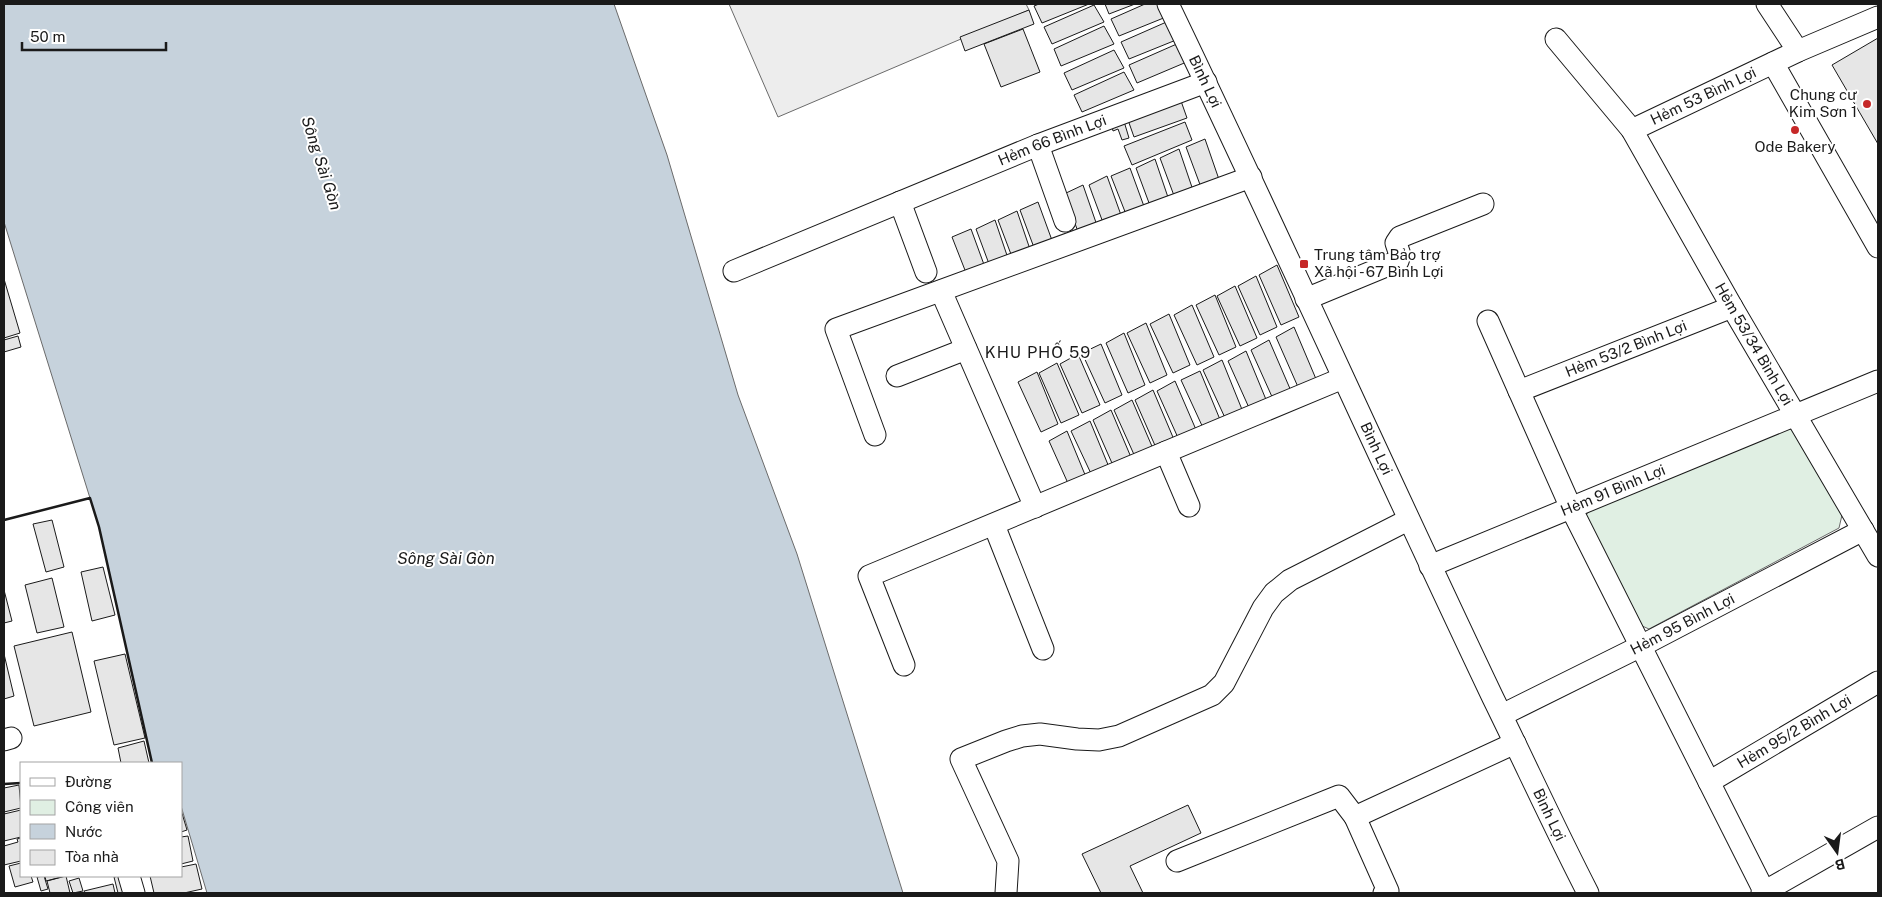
<svg xmlns="http://www.w3.org/2000/svg" width="1882" height="897" viewBox="0 0 1882 897" font-family="'Public Sans',sans-serif">
<rect width="100%" height="100%" fill="#fff"/>
<path fill="#e0efe3" stroke="#6a6a6a" d="M1784,428L1795,430L1842,515L1839,528L1649,629L1640,625L1585,517L1590,509Z"/>
<path fill="#ededed" stroke="#6a6a6a" d="M729,4H1026L1029,10L778,117Z"/>
<path fill="#c6d2dc" stroke="#6a6a6a" d="M4,4H614L667,155L738,395L797,554L903,893H207L181,806V763H152L99,527L4,222Z"/>
<path fill="#e6e6e6" stroke="#1a1a1a" d="M1039,4H1089L1042,23L1034,6Z
M1105,4H1135L1109,14Z
M1145,4H1165L1171,15L1119,36L1111,19Z
M1094,5L1104,22L1052,44L1044,27Z
M1029,10L1034,24L965,51L960,37Z
M1171,20L1181,38L1129,59L1121,42Z
M1104,26L1114,44L1061,66L1054,49Z
M1023,29L1040,72L1001,87L984,44Z
M1878,38V144L1832,65Z
M1179,43L1189,61L1137,83L1129,65Z
M1114,50L1124,68L1072,90L1064,73Z
M1124,72L1134,90L1082,112L1074,95Z
M1181,101L1187,118L1134,137L1128,120Z
M1123,118L1129,138L1122,140L1118,129L1113,131L1111,122Z
M1185,122L1192,140L1132,165L1124,146Z
M1205,139L1223,191L1205,198L1186,147Z
M1179,149L1197,202L1179,209L1160,158Z
M1155,159L1173,212L1155,219L1136,168Z
M1130,168L1149,220L1131,227L1111,176Z
M1107,176L1126,229L1108,236L1089,185Z
M1083,185L1101,237L1083,245L1064,194Z
M1038,202L1057,254L1039,261L1020,210Z
M1017,211L1035,264L1017,270L998,220Z
M995,220L1013,273L995,280L976,229Z
M971,229L990,281L972,288L952,237Z
M1277,265L1299,317L1281,325L1259,275Z
M1256,276L1277,327L1260,335L1238,286Z
M4,279L20,333L4,338Z
M1235,286L1257,338L1240,346L1217,296Z
M1215,295L1236,347L1219,355L1196,305Z
M1192,305L1214,357L1197,365L1174,315Z
M1169,314L1190,365L1173,373L1150,324Z
M1146,323L1167,375L1150,383L1127,333Z
M1294,327L1316,379L1298,387L1276,337Z
M1124,333L1145,385L1128,393L1106,343Z
M18,336L21,347L4,352V340Z
M1269,340L1291,391L1273,399L1251,350Z
M1101,344L1122,395L1105,403L1082,353Z
M1246,351L1267,402L1250,410L1228,361Z
M1078,354L1100,405L1082,413L1060,364Z
M1222,360L1243,412L1226,420L1203,370Z
M1057,363L1079,415L1061,423L1039,373Z
M1200,371L1221,422L1204,430L1181,380Z
M1037,372L1058,424L1041,432L1018,382Z
M1175,381L1197,432L1179,440L1157,391Z
M1153,390L1175,442L1157,450L1135,400Z
M1132,400L1154,451L1136,459L1114,410Z
M1111,410L1133,462L1115,470L1093,420Z
M1090,421L1111,472L1094,480L1071,431Z
M1067,431L1088,482L1071,490L1049,441Z
M52,520L64,567L46,572L33,524Z
M103,567L115,615L92,621L81,572Z
M52,578L64,627L37,633L25,585Z
M4,590L12,621L4,623Z
M72,632L91,712L34,726L14,646Z
M4,654L14,696L4,699Z
M125,654L145,738L114,745L94,661Z
M144,741L149,763H121L118,748Z
M19,785L21,808L4,812V788Z
M1188,805L1201,833L1130,866L1143,893H1101L1082,854Z
M21,810V837L4,841V814Z
M181,810L187,830L181,832Z
M188,836L193,861L181,864V837Z
M21,838V861L4,865V846L18,842L17,839Z
M21,863V876H31L33,882L15,887L9,866Z
M196,864L202,889L184,893H154L150,876H181V867Z
M44,876L48,889L41,891L37,877Z
M45,876H65L46,881Z
M66,876L70,893H50L47,881Z
M119,876L130,893H118L114,877Z
M79,878L83,891L73,893L69,881Z
M113,884L115,893H85L84,891Z"/>
<g fill="none" stroke-linecap="round" stroke-linejoin="round">
<defs>
<g id="minor">
<path id="s1" d="M1168,4C1279,234 1383,467 1493,698C1525,763 1555,829 1588,893"/>
<path d="M1767,4L1798,51"/>
<path id="s2" d="M1556,39L1632,130L1732,307L1878,556"/>
<path d="M1773,63L1878,247"/>
<path id="s3" d="M1632,130L1798,51L1878,17"/>
<path d="M1038,145L1065,221"/>
<path d="M900,202L926,272"/>
<path id="s4" d="M734,271L1038,145L1206,82"/>
<path d="M941,291L1035,507"/>
<path d="M1306,299L1398,261L1400,255L1396,243L1400,237L1483,204"/>
<path d="M1488,321L1571,508L1765,893"/>
<path d="M897,376L966,349"/>
<path id="s5" d="M1519,391L1732,307"/>
<path d="M875,435L836,329L1251,177"/>
<path d="M1166,452L1189,506"/>
<path d="M994,525L1043,649"/>
<path id="s6" d="M1430,566L1878,381"/>
<path d="M904,665L869,576L1343,378"/>
<path id="s7" d="M1502,715L1641,646L1863,530"/>
<path d="M4,740L11,738"/>
<path id="s8" d="M1709,782L1878,682"/>
<path d="M1177,861L1339,796L1355,817"/>
<path d="M129,876L134,893"/>
<path d="M1006,893L1008,861L961,759L1006,741L1022,736L1040,734L1077,739L1099,740L1119,736L1212,695L1224,683L1263,608L1274,593L1290,580L1408,520"/>
<path d="M1384,893L1388,891L1355,817L1515,743"/>
<path d="M1762,893L1878,827"/>
</g>
</defs>
<use href="#minor" stroke="#1a1a1a" stroke-width="23"/>
<use href="#minor" stroke="#fff" stroke-width="21"/>
<path stroke="#1a1a1a" stroke-width="2.5" d="M4,520L90,498L99,527L152,763
M4,784L21,783"/>
</g>
<g fill="#c62828" stroke="#fff" stroke-width="2">
<circle cx="1867" cy="104" r="5"/>
<circle cx="1795" cy="130" r="5"/>
<rect x="1299" y="259" width="10" height="10" rx="2.5"/>
</g>
<g text-anchor="middle" stroke-width="4" stroke-linejoin="round" paint-order="stroke">
<g font-size="15" fill="#1a1a1a" stroke="#fff">
<text dy="5" stroke="none"><textPath href="#s1" startOffset="86">Bình Lợi</textPath></text>
<text dy="5" stroke="none"><textPath href="#s3" startOffset="79">Hẻm 53 Bình Lợi</textPath></text>
<text dy="5" stroke="none"><textPath href="#s4" startOffset="344">Hẻm 66 Bình Lợi</textPath></text>
<text dy="5" stroke="none"><textPath href="#s2" startOffset="365">Hẻm 53/34 Bình Lợi</textPath></text>
<text dy="5" stroke="none"><textPath href="#s5" startOffset="115">Hẻm 53/2 Bình Lợi</textPath></text>
<text dy="5" stroke="none"><textPath href="#s1" startOffset="491">Bình Lợi</textPath></text>
<text dy="5" stroke="none"><textPath href="#s6" startOffset="198">Hẻm 91 Bình Lợi</textPath></text>
<text dy="5" stroke="none"><textPath href="#s7" startOffset="202">Hẻm 95 Bình Lợi</textPath></text>
<text dy="5" stroke="none"><textPath href="#s8" startOffset="99">Hẻm 95/2 Bình Lợi</textPath></text>
<text dy="5" stroke="none"><textPath href="#s1" startOffset="896">Bình Lợi</textPath></text>
</g>
<g font-size="15" fill="#1a1a1a" stroke="#fff" text-anchor="end">
<text x="1857" y="100">Chung cư<tspan x="1857" dy="17">Kim Sơn 1</tspan></text>
<text x="1795" y="152" text-anchor="middle">Ode Bakery</text>
<text x="1314" y="260" text-anchor="start">Trung tâm Bảo trợ<tspan x="1314" dy="17">Xã hội - 67 Bình Lợi</tspan></text>
</g>
<g font-size="16" font-style="italic" fill="#1a1a1a" stroke="#fff">
<text transform="translate(322 163) rotate(72)" y="6">Sông Sài Gòn</text>
<text x="446" y="564">Sông Sài Gòn</text>
</g>
<g font-size="16" letter-spacing="1" fill="#1a1a1a" stroke="#fff">
<text x="1038" y="358">KHU PHỐ 59</text>
</g>
</g>
<rect width="1882" height="897" fill="none" stroke="#1a1a1a" stroke-width="10"/>
<rect x="20" y="762" width="162" height="115" fill="#ffffff" stroke="#a3a3a3"/>
<rect x="30" y="778" width="25" height="8" fill="#ffffff" stroke="#a3a3a3"/>
<text x="65" y="787" font-size="15" fill="#1a1a1a">Đường</text>
<rect x="30" y="800" width="25" height="15" fill="#e0efe3" stroke="#a3a3a3"/>
<text x="65" y="812" font-size="15" fill="#1a1a1a">Công viên</text>
<rect x="30" y="824" width="25" height="15" fill="#c6d2dc" stroke="#a3a3a3"/>
<text x="65" y="837" font-size="15" fill="#1a1a1a">Nước</text>
<rect x="30" y="850" width="25" height="15" fill="#e6e6e6" stroke="#a3a3a3"/>
<text x="65" y="862" font-size="15" fill="#1a1a1a">Tòa nhà</text>
<g transform="translate(1837 852) rotate(166)" stroke="#ffffff" stroke-width="4" paint-order="stroke">
<path d="M0-4L9 19L0 12L-9 19Z" fill="#1a1a1a"/>
<text y="-8" font-size="14" font-weight="bold" text-anchor="middle" fill="#1a1a1a">B</text>
</g>
<path d="M22 42v8h144v-8" fill="none" stroke="#1a1a1a" stroke-width="2.5"/>
<text x="30" y="42" font-size="15" fill="#1a1a1a" stroke="#ffffff" stroke-width="4" paint-order="stroke">50 m</text>
</svg>
